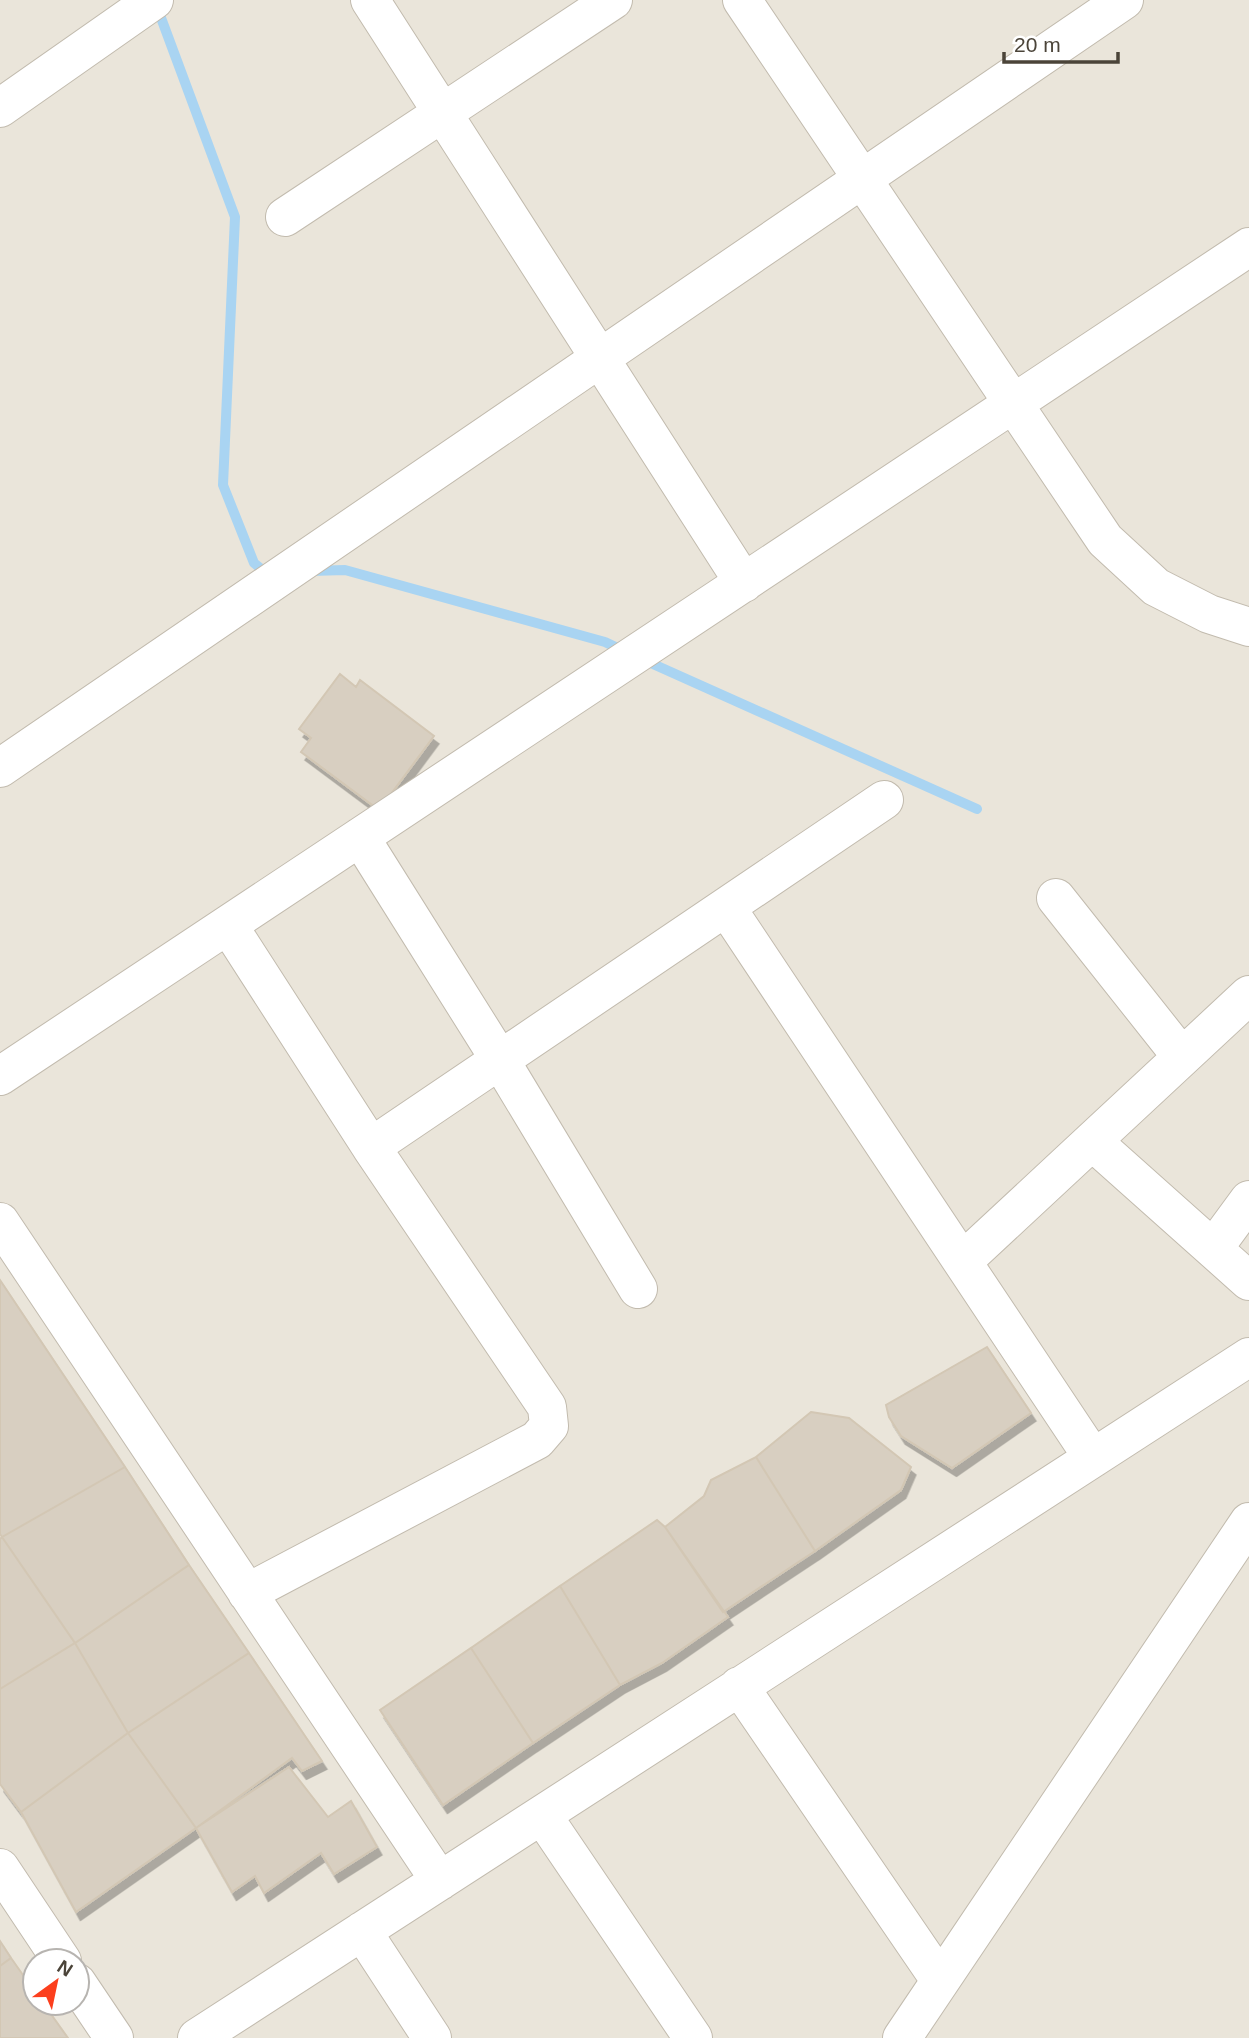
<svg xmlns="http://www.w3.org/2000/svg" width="1249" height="2038" viewBox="0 0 1249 2038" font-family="Helvetica,sans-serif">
<defs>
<filter id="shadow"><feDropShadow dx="4.5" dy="8" stdDeviation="0" flood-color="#0004"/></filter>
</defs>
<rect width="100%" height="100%" fill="#f6f3ec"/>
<path fill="#eae5da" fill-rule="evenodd" d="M0,0H1249V2038H0ZM35,1961H77V2003H35Z"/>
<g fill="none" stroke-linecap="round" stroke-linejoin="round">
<path stroke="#a9d4f2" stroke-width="10" d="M157,7L235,217L223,485L254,563L265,572H270
M311,571L345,570L605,642L626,652
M644,660L977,809"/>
</g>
<path fill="#d8cfc1" stroke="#d3c7b4" stroke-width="2" filter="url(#shadow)" d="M340,674L356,687L360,680L434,736L379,810L301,752L311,738L299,729Z
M0,1280L125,1467L2,1537L0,1534Z
M987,1347L1031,1413L952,1468L901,1436L889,1417L886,1405Z
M811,1412L849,1418L911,1467L901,1490L815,1551L756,1457Z
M756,1457L815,1551L723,1612L665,1527L704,1496L711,1480Z
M125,1467L189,1565L75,1643L2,1537Z
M657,1520L665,1527L728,1617L662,1663L620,1685L560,1586Z
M2,1537L75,1643L0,1689V1539Z
M189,1565L249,1653L128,1733L75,1643Z
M560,1586L620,1685L533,1743L471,1648Z
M75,1643L128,1733L21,1812L0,1784V1689Z
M471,1648L533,1743L443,1805L380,1710Z
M249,1653L322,1761L302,1771L292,1758L196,1828L128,1733Z
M128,1733L196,1828L76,1912L21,1812Z
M289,1767L328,1817L351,1801L377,1847L334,1874L321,1853L264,1893L255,1876L232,1892L196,1828Z
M0,1941L11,1958L0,1966Z
M11,1958L35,1992V2003H43L68,2038H0V1966Z"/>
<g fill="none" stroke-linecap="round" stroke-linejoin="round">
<defs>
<path id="minor" d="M370,0L744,583
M742,0L1105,540L1156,587L1209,614L1249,627
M0,108L154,0
M285,217L613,0
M0,768L1124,0
M360,837L500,1060L638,1289
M1056,898L1182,1057
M726,907L1093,1458
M228,925L371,1147L547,1407L549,1426L537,1440L247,1593
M0,1076L1249,247
M1092,1141L1249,1281
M371,1147L884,800
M0,1222L440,1881
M1213,1249L1249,1200
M963,1261L1249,995
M739,1686L940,1980
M542,1815L693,2038
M0,1868L62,1961
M362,1931L432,2038
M77,1983L114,2038
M197,2038L1249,1357
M902,2038L1249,1522"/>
</defs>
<use href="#minor" stroke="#c2bbae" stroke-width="40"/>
<use href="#minor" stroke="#fff" stroke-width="38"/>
</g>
<g transform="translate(56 1982) rotate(33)"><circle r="33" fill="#ffffff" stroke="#b7b4b0" stroke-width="2"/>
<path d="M0-5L12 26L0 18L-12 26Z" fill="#fc3f1d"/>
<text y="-10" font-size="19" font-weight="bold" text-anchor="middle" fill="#4b4439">N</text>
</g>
<path d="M1004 52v10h114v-10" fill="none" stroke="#4b4439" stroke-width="3.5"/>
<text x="1014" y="52" font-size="21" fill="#4b4439" stroke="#ffffff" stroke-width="5" paint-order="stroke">20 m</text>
</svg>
